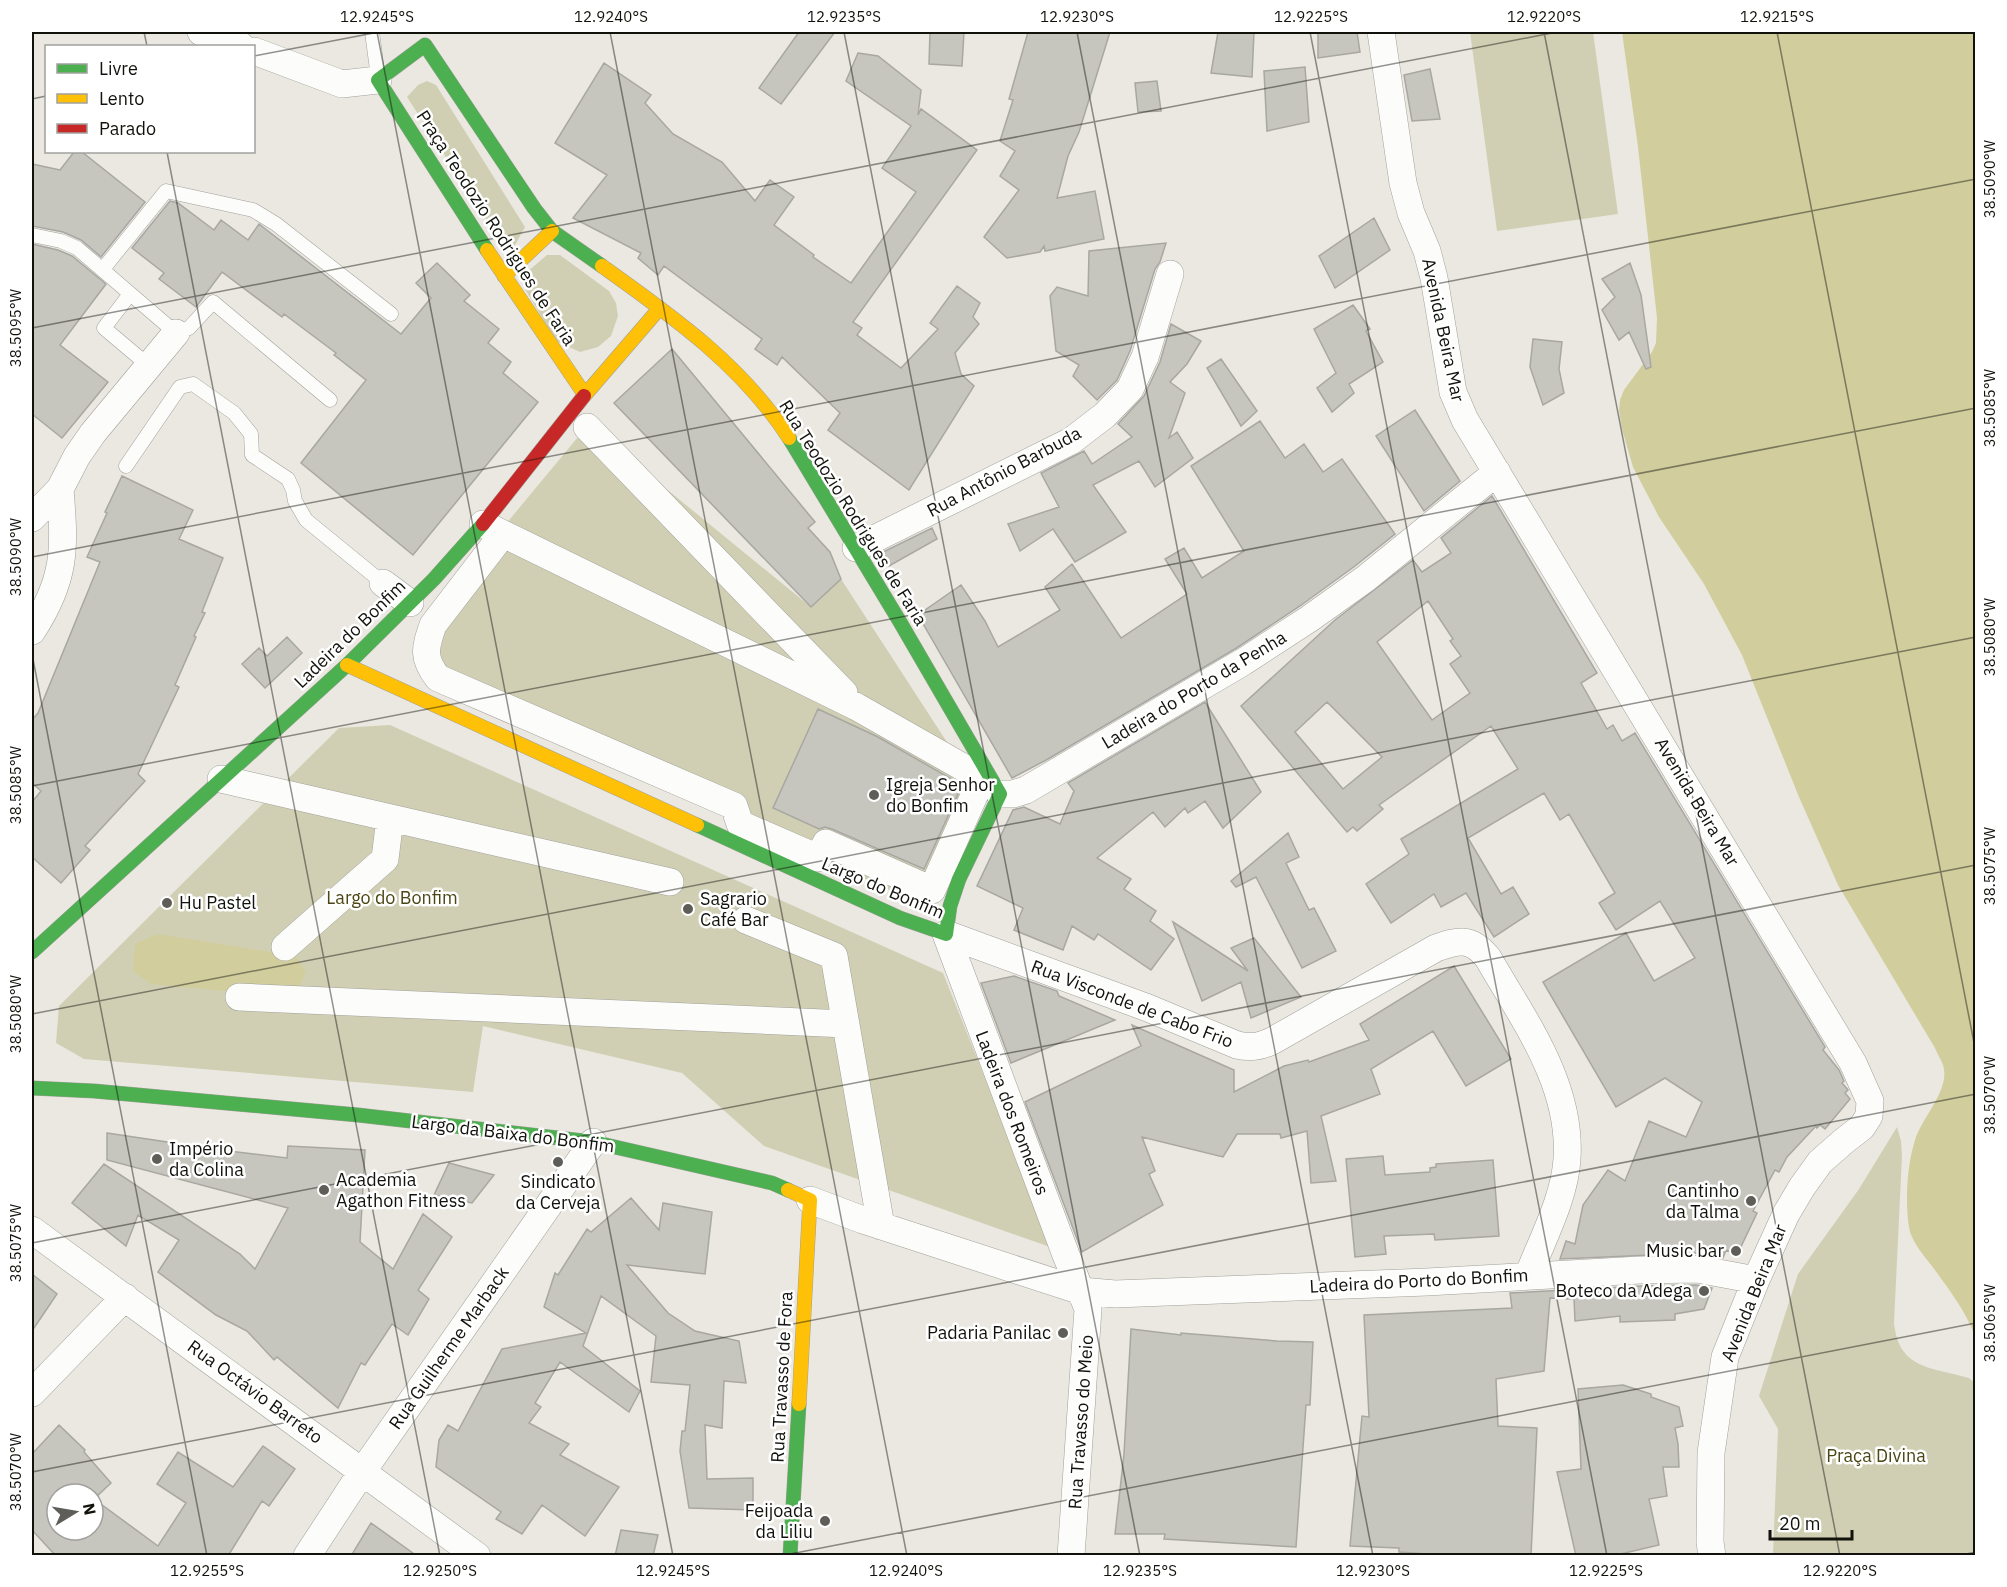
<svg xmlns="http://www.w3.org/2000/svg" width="2007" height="1587" viewBox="0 0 2007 1587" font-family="'IBM Plex Sans',sans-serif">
<rect width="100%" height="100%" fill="#eae8e0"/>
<path fill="#d1cfb3" d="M1470,32H1593L1618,214L1497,231Z
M427,81L436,85L525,227L515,245L504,247L407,97L418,85Z
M547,255H560L609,291L616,303L618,316L611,336L598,347L580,352L556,341L525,289L526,273Z
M588,425L811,607L841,579L980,793L930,908L435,688L432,613Z
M390,725L943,973L1053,1248L764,1146L682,1073L483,1026L473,1092L84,1059L56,1043L59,1006L339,728Z
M1897,1127L1901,1141L1902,1156L1894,1323C1899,1369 1930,1367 1969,1378L1975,1383V1555H1773L1778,1429L1759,1396L1798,1274L1859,1189Z"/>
<path fill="#d1cd9d" d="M1622,32H1975V1336C1966,1312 1950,1291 1935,1270C1926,1258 1911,1242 1909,1227C1905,1200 1907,1166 1915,1140C1922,1117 1951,1089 1943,1065C1941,1059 1937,1054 1935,1048L1838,885L1799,797L1742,655L1704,584L1659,517L1633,467L1622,429L1619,410L1620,400L1624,390L1652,352L1656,343L1657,318L1638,147Z
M157,934L295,956L306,972L298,989L279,996L151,984L133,971L135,944Z"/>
<path fill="#c6c5be" stroke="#a8a7a1" stroke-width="1.5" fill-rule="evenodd" d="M799,32H835L781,104L759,88Z
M930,32H964L962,66L929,64Z
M1028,32H1110L1079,132L1068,156L1057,198L1095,191L1104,239L1045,251L1044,246L1040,252L1007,258L984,237L1019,190L1000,176L1015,151L1000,141L1013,100L1009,99Z
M1218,32H1254L1252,77L1211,73Z
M1318,32H1357L1360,52L1318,58Z
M858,53L878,56L921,90L918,115L921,109L977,150L853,322L862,328L857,335L901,368L938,329L930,323L957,286L980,303L973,317L979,324L955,353L961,374L974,386L909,490L828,430L840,413L782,357L777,365L755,349L762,339L664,266L658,275L638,258L641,253L573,218L607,175L555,143L604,63L651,95L645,103L673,134L722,162L755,201L770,180L794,197L774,225L814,255L813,257L851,283L916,192L882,168L911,126L846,81Z
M1305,67L1309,122L1267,131L1264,71Z
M1430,69L1440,119L1412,121L1404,75Z
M1157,81L1161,111L1138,112L1135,83Z
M74,152H82L145,202L101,257L81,240L63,232L32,226V164L60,170Z
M170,201L178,203L214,230L221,220L248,240L259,224L401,334L431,298L416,283L437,263L470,295L464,301L499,329L488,343L511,362L503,373L538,402L413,555L301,463L366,380L334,355L336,353L284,314L282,317L222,272L196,307L159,279L164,273L132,248Z
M1374,218L1390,250L1335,288L1319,256Z
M1166,243L1160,262L1155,269L1130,351L1117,380L1097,400L1073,376L1079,365L1056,351L1050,296L1057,287L1088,296L1089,251Z
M32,244L58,250L72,256L106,284L60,345L108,382L62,438L32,414Z
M1630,263L1641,295L1651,367L1646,369L1629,332L1619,340L1602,310L1615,297L1602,279Z
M1353,305L1370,329L1366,331L1383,362L1349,384L1354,393L1332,412L1317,388L1336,373L1314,329Z
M1171,324L1201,341L1187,364L1170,382L1185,393L1169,438L1177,432L1193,458L1155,487L1139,461L1093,485L1126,532L1075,562L1053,529L1020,551L1008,524L1059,507L1041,473L1084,451L1092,464L1132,437L1118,424L1144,396L1160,362Z
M1533,339L1562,342L1559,369L1564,393L1543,405L1530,367Z
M672,349L815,522L808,528L830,552L841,579L811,607L614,403Z
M1221,359L1257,411L1241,426L1207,368Z
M1415,410L1460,481L1424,511L1376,436Z
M1260,421L1285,458L1304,444L1323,472L1342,459L1395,534L1355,566L1300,606L1235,649L1048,759L1012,778L918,615L961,585L985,621L998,647L1060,610L1045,587L1072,564L1121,638L1187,594L1165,559L1184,548L1202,578L1244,551L1191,466Z
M122,476L193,510L179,539L223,558L202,612L205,613L194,636L196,637L175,685L179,687L138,774L145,781L85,846L90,850L61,883L32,857V802L41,791L32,783V720L38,713L100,562L87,557L107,513L105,512Z
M1492,496L1597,673L1581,683L1607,729L1613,725L1622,741L1635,733L1825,1047L1823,1050L1839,1070L1844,1081L1842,1083L1848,1090L1845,1093L1850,1099L1825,1129L1820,1125L1817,1128L1816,1126L1787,1157L1779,1172L1775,1170L1753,1211L1757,1213L1737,1255L1726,1250L1723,1258L1697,1253L1560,1259L1566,1241L1575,1244L1583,1205L1608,1170L1625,1181L1649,1121L1686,1137L1702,1102L1665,1078L1616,1107L1543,982L1626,933L1654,981L1695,958L1660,901L1616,930L1599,903L1615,893L1569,814L1560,820L1544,793L1468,838L1501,894L1513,887L1529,914L1494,937L1466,893L1441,907L1434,894L1391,923L1366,884L1409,854L1401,839L1518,769L1491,726L1379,805L1383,809L1357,831L1353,827L1347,832L1241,706L1335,620L1413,560L1422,572L1451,553L1441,538ZM1428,601L1453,639L1450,641L1461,656L1450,664L1470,693L1432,720L1377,642ZM1327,702L1382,757L1343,789L1295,732Z
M932,528L937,539L889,566L881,553Z
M287,637L302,653L265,688L242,664L259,648L267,656Z
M1205,702L1261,792L1223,828L1205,801L1188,813L1185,808L1165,827L1153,812L1097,858L1131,879L1124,889L1156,911L1150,921L1174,939L1151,970L1098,934L1094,940L1072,926L1063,950L1014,930L1023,908L977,886L1013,810L1024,807L1060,824L1074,791L1068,783Z
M818,709L878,737L962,785L924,869L832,829L825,827L819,829L773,808Z
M1288,833L1299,857L1286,863L1309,910L1314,908L1336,951L1302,968L1256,877L1236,887L1231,881Z
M1173,922L1248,971L1231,948L1254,938L1301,997L1251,1018L1241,982L1202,1001Z
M1454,966L1511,1059L1466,1086L1433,1031L1371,1069L1380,1094L1321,1116L1336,1181L1311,1183L1307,1131L1281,1138L1280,1134H1237L1223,1157L1142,1137L1155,1171L1149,1174L1163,1205L1082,1252L1025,1102L1141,1046L1132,1025L1234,1070V1092L1284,1066L1308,1060L1309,1062L1369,1040L1360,1024Z
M1014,976L1057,991L1059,996L1115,1020L1011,1063L981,983Z
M107,1133L187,1145V1146L287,1158L288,1146L365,1150L360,1242L393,1269L423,1214L452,1237L418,1290L429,1299L408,1335L392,1324L365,1365L361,1363L338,1408L277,1357L274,1360L247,1331L216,1315L158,1272L179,1240L138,1215L126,1246L72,1203L104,1164L240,1254L255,1269L288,1208L107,1160Z
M1383,1156L1385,1175L1430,1172V1168L1436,1167V1164L1493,1160L1499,1236L1435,1240L1434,1234L1384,1236L1386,1254L1355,1257L1346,1159Z
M449,1163L494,1175L472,1203L434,1195Z
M631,1198L659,1230L663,1203L712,1212L705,1274L627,1265L668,1313L695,1331L739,1341L746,1383L724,1381L722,1428L705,1425L707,1479L753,1478V1510L689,1508L680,1451L682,1431H685L690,1385L651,1382L656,1336L601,1296L583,1346L640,1391L629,1412L560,1362L535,1403L541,1407L529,1423L569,1444L560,1455L619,1487L585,1536L542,1505L522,1534L496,1519L501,1512L436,1467L439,1440L448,1425L458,1431L502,1349L586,1333L544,1307L555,1273L558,1275L587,1229L591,1232Z
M32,1274L57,1294L32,1331Z
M1696,1285L1712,1288L1704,1309L1675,1314V1320L1620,1322V1316L1575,1321L1574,1299L1550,1298L1544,1371L1496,1379L1498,1426L1537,1428L1531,1556H1455L1399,1552V1548L1350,1546L1362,1416L1369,1417L1364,1315L1512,1308L1510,1293L1641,1286Z
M1131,1329L1181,1335V1333L1277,1341L1313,1342L1310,1405H1306L1296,1547L1164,1539L1165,1534H1115L1124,1454Z
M1623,1385L1651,1394V1397L1679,1407L1683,1426L1675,1428L1678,1444L1679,1467H1663L1667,1496L1649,1499L1659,1545L1612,1556H1576L1557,1472L1581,1469L1578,1389Z
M59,1425L85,1450L84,1452L111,1483L94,1499L158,1546L186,1503L157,1484L178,1452L233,1487L263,1446L295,1469L269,1506L262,1501L228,1556H56L32,1530V1454ZM57,1494H93V1530H57Z
M371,1523L417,1556H351Z
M621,1530L658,1535L653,1556H615Z"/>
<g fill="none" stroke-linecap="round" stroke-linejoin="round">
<defs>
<path id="lane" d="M372,32L378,77
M32,235L61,241L77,248L176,333L189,328L213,302L330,400
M103,269L166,191L253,210L276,224L391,314
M130,294L104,328L149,366
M126,466L180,387L193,384L234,413L251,434L252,455L288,479L293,490L295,501L306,520L383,583"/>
<path id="street" d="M201,32L241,46
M1381,32L1403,183L1411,213L1427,251L1434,278L1453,392L1465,420L1853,1063L1870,1101L1869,1116L1862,1127L1844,1141L1820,1162L1802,1187L1786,1214L1756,1280L1725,1357L1711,1453L1710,1542L1712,1556
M254,51L342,84L378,80
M587,427L844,693
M32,518L60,489L77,456L93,433L176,333
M483,524L857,707L982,778L932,890L826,843L818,858L740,824L734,806L438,678C422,658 425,648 433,625L503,534
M856,548L1071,441L1105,415L1130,389L1145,357L1170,274
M383,583L410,603
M32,631C66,579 65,549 60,489
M221,779L670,882
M1000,794H1013L1026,790L1243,662L1309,619L1365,579L1497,472
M746,920L834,956L881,1226
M946,934L1148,1008L1237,1045C1250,1048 1259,1047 1272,1041L1436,948C1459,940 1471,937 1488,958C1523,1019 1572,1084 1567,1159C1565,1197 1542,1240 1528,1276
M946,934L1066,1255L1088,1309L1071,1556
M285,947L385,859L390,818
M239,997L846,1024
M810,1200L863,1220L1081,1291L1115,1294L1427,1282L1640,1270L1697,1269L1756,1280
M32,1230L477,1556
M32,1393L125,1297
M307,1556L362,1472L593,1142"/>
<path id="fast" d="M487,250L378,80L425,45L534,208L552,231L602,266
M697,825L900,918L946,934L950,906L959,879L1000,794L900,622L789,438
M32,952L347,665L434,579L483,524
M32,1088L94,1091L358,1115L593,1142L772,1183L788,1190
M790,1556L799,1404"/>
<path id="slow" d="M487,250L585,395
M602,266C672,316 742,365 789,438
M504,276L552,231
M584,396L659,309
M347,665L697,825
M788,1190L810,1200L799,1404"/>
<path id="jam" d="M483,524L584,396"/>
</defs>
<use href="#lane" stroke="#a1a09a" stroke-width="15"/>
<use href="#street" stroke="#a1a09a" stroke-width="28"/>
<use href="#fast" stroke="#a1a09a" stroke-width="15"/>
<use href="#slow" stroke="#a1a09a" stroke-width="15"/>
<use href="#jam" stroke="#a1a09a" stroke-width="15"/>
<use href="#lane" stroke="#fcfcfa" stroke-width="14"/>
<use href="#street" stroke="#fcfcfa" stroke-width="27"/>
<use href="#fast" stroke="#4caf50" stroke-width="14"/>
<use href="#slow" stroke="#ffc107" stroke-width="14"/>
<use href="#jam" stroke="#c62828" stroke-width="14"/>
</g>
<path fill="none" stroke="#12120d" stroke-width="1.5" stroke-opacity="0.45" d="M144,32L147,46M377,32L673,1556M610,32L907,1556M844,32L1140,1556M1077,32L1373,1556M1310,32L1607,1556M1544,32L1840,1556M1777,32L1976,1053M254,56L379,32M32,99L46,96M167,152L440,1556M32,328L1557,32M32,557L1976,179M32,654L207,1556M32,786L1976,408M32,1014L1976,637M32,1243L1976,865M32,1472L1976,1094M780,1556L1976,1323M1957,1556L1976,1552"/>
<g fill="#5e5d57" stroke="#fff" stroke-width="2">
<circle cx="874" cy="795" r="6"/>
<circle cx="167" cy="903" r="6"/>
<circle cx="688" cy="909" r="6"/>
<circle cx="157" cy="1159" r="6"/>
<circle cx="558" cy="1162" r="6"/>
<circle cx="324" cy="1190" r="6"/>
<circle cx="1751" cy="1201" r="6"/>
<circle cx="1736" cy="1251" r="6"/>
<circle cx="1704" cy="1291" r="6"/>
<circle cx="1063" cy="1333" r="6"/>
<circle cx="825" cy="1521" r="6"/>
</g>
<g text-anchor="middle" stroke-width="5" stroke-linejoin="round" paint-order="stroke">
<g font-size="18" fill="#12120d" stroke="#fff">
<text transform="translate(496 228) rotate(57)" y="6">Praça Teodozio Rodrigues de Faria</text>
<text transform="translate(1443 330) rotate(78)" y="6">Avenida Beira Mar</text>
<text transform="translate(1004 472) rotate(-28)" y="6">Rua Antônio Barbuda</text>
<text transform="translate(853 513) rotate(58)" y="6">Rua Teodozio Rodrigues de Faria</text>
<text transform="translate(350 634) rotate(-44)" y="6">Ladeira do Bonfim</text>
<text transform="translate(1194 690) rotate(-31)" y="6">Ladeira do Porto da Penha</text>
<text transform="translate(1697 802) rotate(59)" y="6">Avenida Beira Mar</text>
<text transform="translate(883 888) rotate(23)" y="6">Largo do Bonfim</text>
<text transform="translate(1132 1004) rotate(21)" y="6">Rua Visconde de Cabo Frio</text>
<text transform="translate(1012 1113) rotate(69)" y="6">Ladeira dos Romeiros</text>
<text transform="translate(513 1134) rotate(7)" y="6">Largo da Baixa do Bonfim</text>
<text transform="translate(1419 1281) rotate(-3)" y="6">Ladeira do Porto do Bonfim</text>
<text transform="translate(1754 1293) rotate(-68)" y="6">Avenida Beira Mar</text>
<text transform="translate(449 1348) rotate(-55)" y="6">Rua Guilherme Marback</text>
<text transform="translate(782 1377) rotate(-87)" y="6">Rua Travasso de Fora</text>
<text transform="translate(255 1392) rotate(36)" y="6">Rua Octávio Barreto</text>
<text transform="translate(1081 1422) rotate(-86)" y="6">Rua Travasso do Meio</text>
</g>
<g font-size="18" fill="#12120d" stroke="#fff" text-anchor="start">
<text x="886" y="791">Igreja Senhor<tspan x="886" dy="21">do Bonfim</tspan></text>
<text x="700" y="905">Sagrario<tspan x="700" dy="21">Café Bar</tspan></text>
<text x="179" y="909">Hu Pastel</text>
<text x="169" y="1155">Império<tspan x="169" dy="21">da Colina</tspan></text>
<text x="336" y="1186">Academia<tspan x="336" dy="21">Agathon Fitness</tspan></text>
<text x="558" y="1188" text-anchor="middle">Sindicato<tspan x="558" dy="21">da Cerveja</tspan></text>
<text x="1739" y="1197" text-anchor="end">Cantinho<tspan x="1739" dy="21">da Talma</tspan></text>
<text x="1724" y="1257" text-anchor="end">Music bar</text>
<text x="1692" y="1297" text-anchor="end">Boteco da Adega</text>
<text x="1051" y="1339" text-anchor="end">Padaria Panilac</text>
<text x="813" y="1517" text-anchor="end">Feijoada<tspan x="813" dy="21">da Liliu</tspan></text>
</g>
<g font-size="18" fill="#4b4614" stroke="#fff">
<text x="392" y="904">Largo do Bonfim</text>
<text x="1876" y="1462">Praça Divina</text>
</g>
</g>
<rect width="2007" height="1587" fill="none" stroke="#ffffff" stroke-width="66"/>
<rect x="45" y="45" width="210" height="108" fill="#ffffff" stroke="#a0a09e" stroke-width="1.5"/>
<rect x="57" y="64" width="30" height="9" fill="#4caf50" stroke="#a0a09e" stroke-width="1.5"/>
<text x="99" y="75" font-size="18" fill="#12120d">Livre</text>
<rect x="57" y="94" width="30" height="9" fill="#ffc107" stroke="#a0a09e" stroke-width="1.5"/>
<text x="99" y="105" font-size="18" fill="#12120d">Lento</text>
<rect x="57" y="124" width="30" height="9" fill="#c62828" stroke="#a0a09e" stroke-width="1.5"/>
<text x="99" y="135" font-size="18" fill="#12120d">Parado</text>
<g transform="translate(75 1512) rotate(79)"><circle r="28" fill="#ffffff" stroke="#a0a09e" stroke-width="1.5"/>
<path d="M0-4.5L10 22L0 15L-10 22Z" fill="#5e5d57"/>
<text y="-9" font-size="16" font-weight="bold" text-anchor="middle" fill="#12120d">N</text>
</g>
<path d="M1770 1530v9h82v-9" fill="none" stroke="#12120d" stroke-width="3"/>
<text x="1779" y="1530" font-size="18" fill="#12120d" stroke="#ffffff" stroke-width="4.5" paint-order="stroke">20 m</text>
<rect x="33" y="33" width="1941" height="1521" fill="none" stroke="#12120d" stroke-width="2"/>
<g font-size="15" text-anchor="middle" fill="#12120d">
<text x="377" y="22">12.9245°S</text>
<text x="611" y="22">12.9240°S</text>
<text x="844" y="22">12.9235°S</text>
<text x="1077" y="22">12.9230°S</text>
<text x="1311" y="22">12.9225°S</text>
<text x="1544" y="22">12.9220°S</text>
<text x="1777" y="22">12.9215°S</text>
<text transform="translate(1990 179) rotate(-90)" y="5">38.5090°W</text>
<text transform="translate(16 328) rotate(-90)" y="5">38.5095°W</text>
<text transform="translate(1990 408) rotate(-90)" y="5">38.5085°W</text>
<text transform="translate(16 557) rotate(-90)" y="5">38.5090°W</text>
<text transform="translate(1990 637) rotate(-90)" y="5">38.5080°W</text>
<text transform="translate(16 785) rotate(-90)" y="5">38.5085°W</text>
<text transform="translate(1990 866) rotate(-90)" y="5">38.5075°W</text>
<text transform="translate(16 1014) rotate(-90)" y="5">38.5080°W</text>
<text transform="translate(1990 1095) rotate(-90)" y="5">38.5070°W</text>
<text transform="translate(16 1243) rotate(-90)" y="5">38.5075°W</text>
<text transform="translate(1990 1323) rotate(-90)" y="5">38.5065°W</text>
<text transform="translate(16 1472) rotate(-90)" y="5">38.5070°W</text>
<text x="207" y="1576">12.9255°S</text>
<text x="440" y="1576">12.9250°S</text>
<text x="673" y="1576">12.9245°S</text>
<text x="906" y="1576">12.9240°S</text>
<text x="1140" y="1576">12.9235°S</text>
<text x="1373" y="1576">12.9230°S</text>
<text x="1606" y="1576">12.9225°S</text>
<text x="1840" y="1576">12.9220°S</text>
</g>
</svg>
